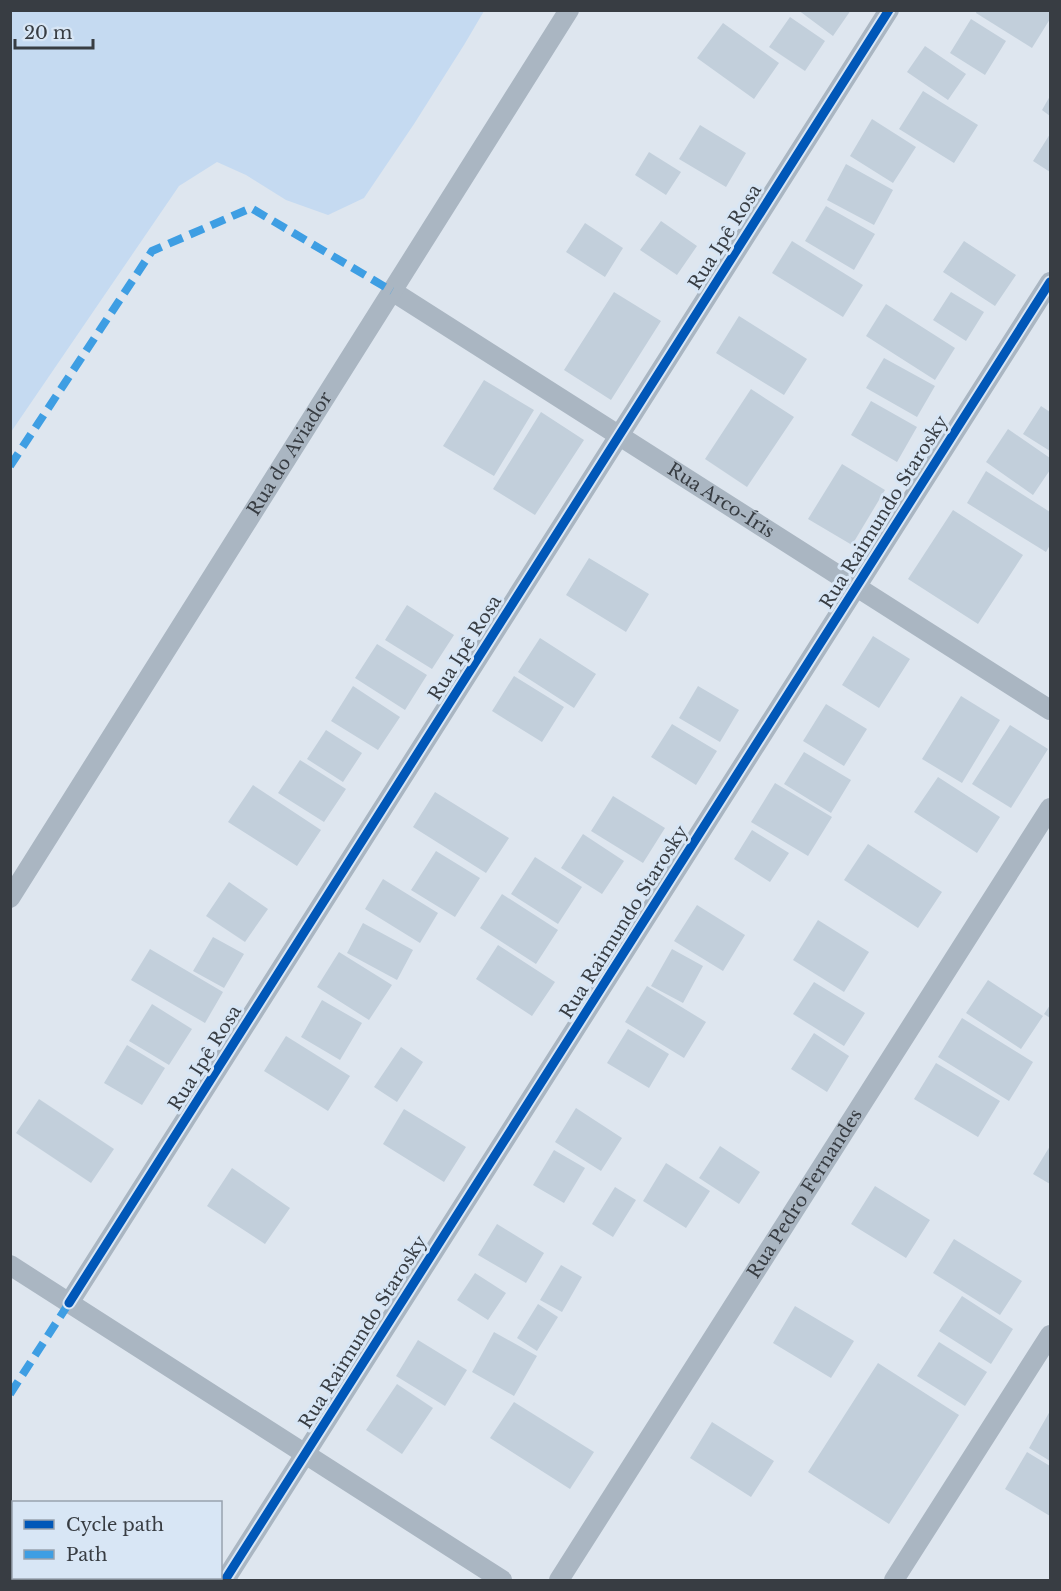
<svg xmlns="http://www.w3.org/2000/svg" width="1061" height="1591" viewBox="0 0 1061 1591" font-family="'Libre Baskerville',serif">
<rect width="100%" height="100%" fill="#dee6ef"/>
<path fill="#c5daf1" d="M11,10H484V11L464,45L414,124L364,198L328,215L286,200L246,175L217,162L179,186L11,432Z"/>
<path fill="#c2cfdb" d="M798,10H851L833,36Z
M977,10H1050V19L1032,48L976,13Z
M790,17L825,41L805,71L769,47Z
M971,19L1006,41L985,75L950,53Z
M723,23L779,63L754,99L697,58Z
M925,46L966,74L948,100L907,72Z
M923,91L978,125L954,163L899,129Z
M1050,96V116L1042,110Z
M872,119L916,147L893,183L850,156Z
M700,125L746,153L726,187L679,159Z
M1050,134V172L1033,161Z
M649,152L681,172L666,195L635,175Z
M846,164L893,190L874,225L827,200Z
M826,206L875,234L854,270L805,241Z
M661,221L697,246L677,275L640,250Z
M585,223L623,248L605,277L566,252Z
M792,241L863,285L843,317L772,273Z
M964,241L1016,275L995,306L943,272Z
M614,292L661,321L611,400L564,370Z
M951,292L984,312L966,341L933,320Z
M886,304L955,348L935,380L866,336Z
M739,316L807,359L784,395L716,353Z
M884,358L935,386L917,417L866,388Z
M484,380L534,410L494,476L443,446Z
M751,389L794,417L747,487L705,459Z
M871,401L917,427L897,462L851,435Z
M1041,406L1050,412V451L1023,434Z
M541,412L584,440L535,515L493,489Z
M1008,429L1050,458V470L1033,495L986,462Z
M842,464L885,490L852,545L808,519Z
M986,471L1050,512V545L1046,552L967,503Z
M953,510L1023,555L978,624L908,579Z
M589,558L649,594L626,632L566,595Z
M407,605L454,635L432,669L385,640Z
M873,636L910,659L879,708L842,685Z
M540,638L596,674L574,708L518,672Z
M377,644L427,675L405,710L355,678Z
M514,676L564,707L542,742L492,711Z
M353,686L400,717L378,750L331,721Z
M698,686L739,710L720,742L679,718Z
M961,696L1000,720L962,783L922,759Z
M826,704L867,729L844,766L803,741Z
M672,724L717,751L696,785L651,757Z
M1010,725L1048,749L1011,808L972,784Z
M326,730L362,753L343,782L307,759Z
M804,752L851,780L831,813L784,784Z
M300,760L346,789L324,822L278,793Z
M938,777L1000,817L977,853L914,812Z
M775,783L832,817L808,856L751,822Z
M253,785L321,830L297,866L228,822Z
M435,792L509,838L486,873L413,827Z
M613,796L665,828L643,863L591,831Z
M752,830L789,853L770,882L734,859Z
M583,834L624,861L602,894L561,868Z
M868,844L942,892L918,928L844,880Z
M436,851L480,878L455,917L411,890Z
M535,857L582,887L558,924L511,894Z
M383,879L438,913L420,943L365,909Z
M229,882L268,909L245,942L206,916Z
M502,894L558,930L536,964L480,928Z
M697,905L745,935L723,971L674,941Z
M818,920L869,952L844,992L793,960Z
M363,923L413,950L397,980L347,953Z
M213,937L244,954L224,988L193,971Z
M498,945L555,982L532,1016L476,979Z
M150,949L223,992L205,1023L131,980Z
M672,949L703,966L683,1003L651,986Z
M339,952L392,985L369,1020L317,987Z
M988,980L1043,1016L1021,1049L966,1013Z
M814,982L865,1013L844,1046L793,1014Z
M647,986L706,1022L684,1058L625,1022Z
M322,1000L362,1023L340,1060L301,1037Z
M152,1004L192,1029L169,1065L129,1041Z
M1050,1005V1018L1044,1014Z
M962,1018L1033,1062L1009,1101L938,1057Z
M628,1029L669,1054L649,1088L607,1063Z
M814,1033L849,1056L827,1092L791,1069Z
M286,1036L350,1076L328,1111L264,1071Z
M127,1045L165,1068L142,1105L104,1083Z
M401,1047L423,1062L397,1102L374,1087Z
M936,1063L1000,1101L978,1137L914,1099Z
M39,1099L114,1149L91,1183L16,1133Z
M576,1108L622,1138L601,1171L555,1142Z
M404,1109L466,1147L444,1182L383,1144Z
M720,1146L760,1172L739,1204L699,1178Z
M1050,1146V1184L1033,1174Z
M554,1150L585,1168L564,1203L533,1185Z
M666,1163L710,1191L686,1228L643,1201Z
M232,1168L290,1208L265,1244L207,1206Z
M875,1186L930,1220L906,1258L851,1224Z
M615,1187L636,1200L613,1237L592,1224Z
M497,1224L544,1253L526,1283L478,1255Z
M954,1239L1022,1281L1000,1315L933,1273Z
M561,1265L582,1277L562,1312L540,1300Z
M475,1273L506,1293L488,1320L457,1300Z
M962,1296L1013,1329L991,1364L939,1331Z
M538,1304L558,1317L537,1351L517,1338Z
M795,1306L854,1341L831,1378L773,1343Z
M494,1332L537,1356L514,1396L472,1372Z
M418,1340L467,1370L445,1406L396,1376Z
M939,1342L987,1372L965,1406L917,1376Z
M878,1363L959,1415L889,1524L808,1472Z
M397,1384L433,1408L402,1454L366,1430Z
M514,1402L594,1452L570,1489L490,1438Z
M1050,1411V1461L1029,1448Z
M712,1422L774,1461L751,1497L690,1458Z
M1027,1452L1050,1466V1516L1005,1489Z"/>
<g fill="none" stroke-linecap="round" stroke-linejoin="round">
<g stroke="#aab6c2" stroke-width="20">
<path id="s1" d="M392,291L1050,710"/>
<path id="s2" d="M10,898L569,10"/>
<path d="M10,1265L502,1580"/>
<path d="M69,1303L889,10"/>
<path d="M225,1580L1050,282"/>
<path id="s3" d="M559,1580L1050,808"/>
<path d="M894,1580L1050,1335"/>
</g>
<path stroke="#3e9ee3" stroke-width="8" stroke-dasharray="15 8" stroke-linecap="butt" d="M10,466L152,251L251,208L392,291
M10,1394L69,1303"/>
<defs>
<path id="cycleway" d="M69,1303L889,10
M225,1580L1050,282"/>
</defs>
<use href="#cycleway" stroke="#d8e6f5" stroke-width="13"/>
<use href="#cycleway" stroke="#0057b8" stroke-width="9"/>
</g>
<g text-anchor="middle" stroke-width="6" stroke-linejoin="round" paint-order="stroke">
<g font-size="18" fill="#383d43" stroke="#d8e6f5">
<text transform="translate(725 237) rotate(-58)" y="6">Rua Ipê Rosa</text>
<text dy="6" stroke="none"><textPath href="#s2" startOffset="525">Rua do Aviador</textPath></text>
<text dy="6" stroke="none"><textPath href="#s1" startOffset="390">Rua Arco-Íris</textPath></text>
<text transform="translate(884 512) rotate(-58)" y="6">Rua Raimundo Starosky</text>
<text transform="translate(465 648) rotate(-58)" y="6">Rua Ipê Rosa</text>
<text transform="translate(624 922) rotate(-58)" y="6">Rua Raimundo Starosky</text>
<text transform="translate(205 1058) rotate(-58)" y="6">Rua Ipê Rosa</text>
<text dy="6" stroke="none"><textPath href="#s3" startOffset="458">Rua Pedro Fernandes</textPath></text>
<text transform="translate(363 1332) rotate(-58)" y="6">Rua Raimundo Starosky</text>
</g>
</g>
<rect width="1061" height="1591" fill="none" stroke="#383d43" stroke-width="24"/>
<rect x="12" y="1501" width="210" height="78" fill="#d8e6f5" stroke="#98a2ae" stroke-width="1.5"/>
<rect x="24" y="1520" width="30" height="9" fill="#0057b8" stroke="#98a2ae" stroke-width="1.5"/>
<text x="66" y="1531" font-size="18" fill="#383d43">Cycle path</text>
<rect x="24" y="1550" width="30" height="9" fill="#3e9ee3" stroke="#98a2ae" stroke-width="1.5"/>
<text x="66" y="1561" font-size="18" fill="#383d43">Path</text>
<path d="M15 39v9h78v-9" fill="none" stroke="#383d43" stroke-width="3"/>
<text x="24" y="39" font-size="18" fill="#383d43" stroke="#d8e6f5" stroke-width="4.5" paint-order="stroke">20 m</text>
</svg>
